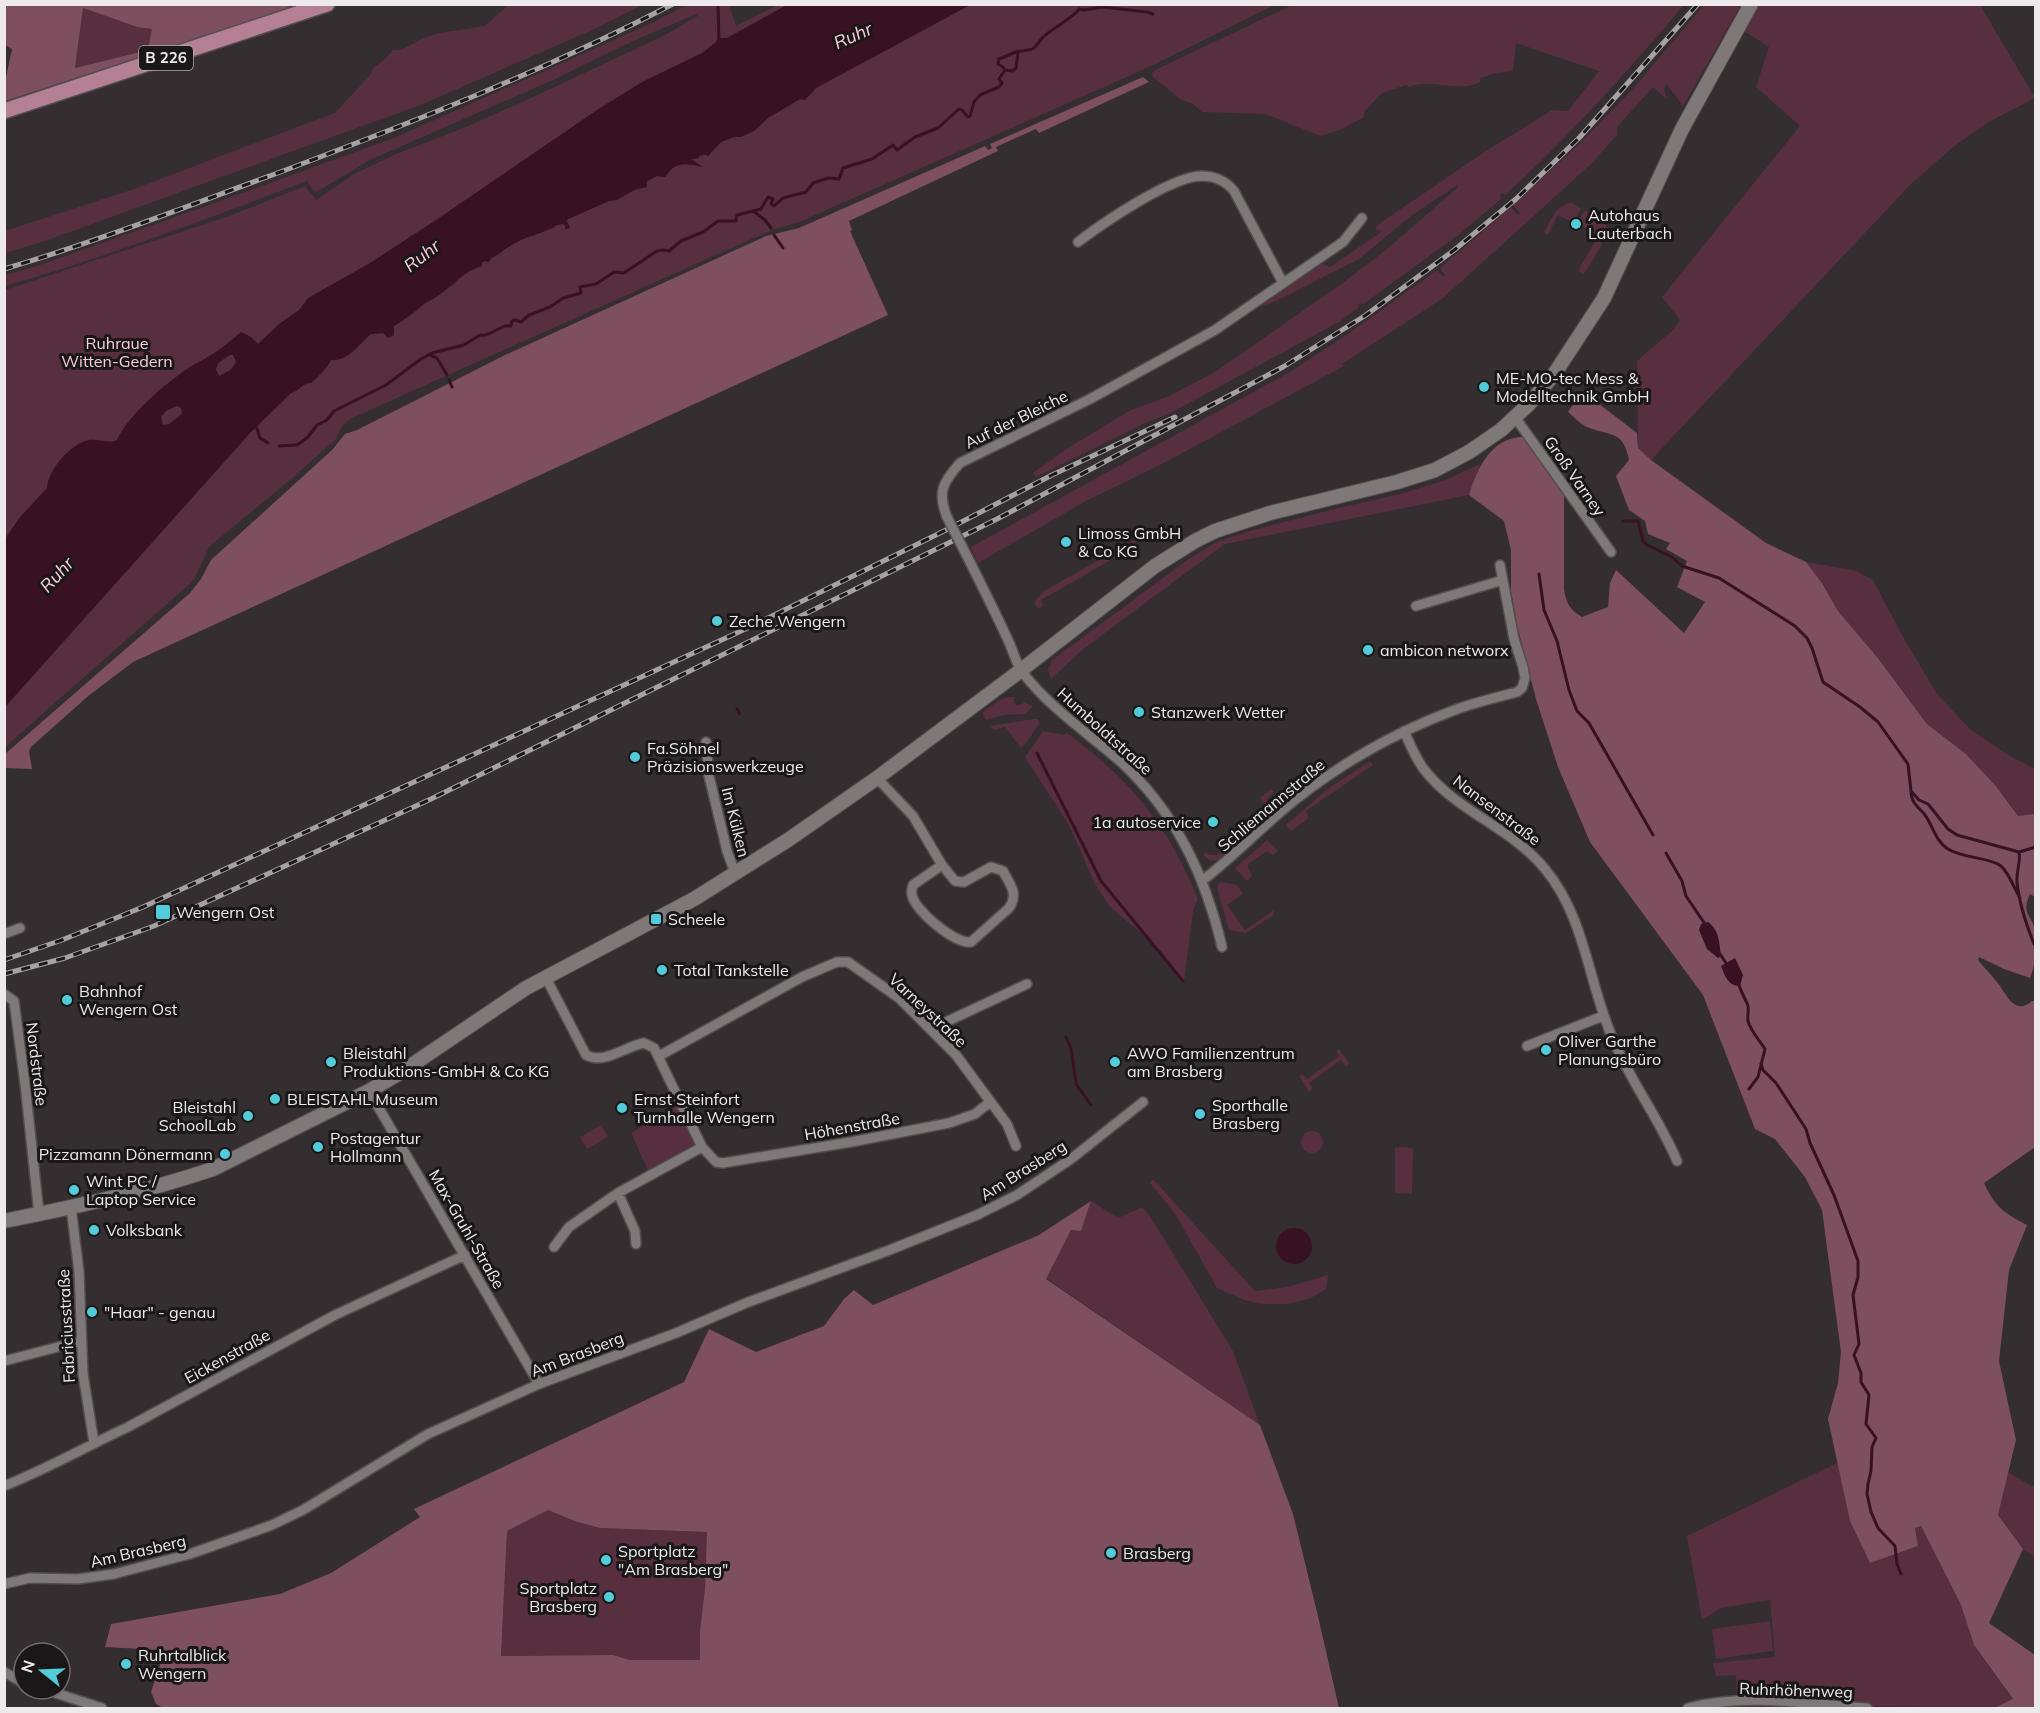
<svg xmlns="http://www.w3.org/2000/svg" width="2040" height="1713" viewBox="0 0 2040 1713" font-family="Mulish,sans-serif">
<rect width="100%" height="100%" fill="#342e30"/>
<path fill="#572f3e" d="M508,5H643L590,31L423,104L45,241L5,253V231L131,190L335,113L371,74L372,69L384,60L393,50H401L422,39L439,33L485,26Z
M687,5H729L736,26L778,5H787L727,38L5,564V290L229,216L305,186L316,200L354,174L396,154L466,127L531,98L663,36L698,16L696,14L631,42L553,80L370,160L315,193L307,181C207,219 107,257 5,286V275L37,266L195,210L394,138L654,22Z
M970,5H1275L1147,68L797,223L774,229L350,419L342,426L336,439L290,480L209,547L194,580L5,747V707L250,433L291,393L305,383L311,382L316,379L331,360L342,358L354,351L371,334L383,333L388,338L394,335V326L412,313L413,311L455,284L460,277L484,261L487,262L509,246L527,237L534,236L537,233L550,229L556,225L563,224L567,229V221L568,219L646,185L647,181L657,176L665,177C675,161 681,163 698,165L690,160L705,155L721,142L754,131L768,118L800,99L805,100L816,88Z
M1292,5H1684C1627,72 1570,136 1505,195L1503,193L1500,195L1502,198L1457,236L1366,302L1362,304L1360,303L1358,305L1359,307L1339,322L1167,415L1147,422L1036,477L1033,473L1068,448L1131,410L1167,397L1215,372L1344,282L1387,249L1457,188V185L1411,216L1359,259L1274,302L1259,307L1322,264L1330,267L1381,232L1375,228L1383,221L1486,151L1552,110L1568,111L1599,71L1516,43L1513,71L1496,73L1480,78V82C1458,94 1432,77 1409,87L1406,85L1382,93L1364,112V117L1342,129L1321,136L1265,114L1202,112L1193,104L1180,99L1153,77L1152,73L1155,70Z
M1704,5H1741L1683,106L1666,83L1664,89L1667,99L1653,87L1617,127V135L1591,164L1442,299L1342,364L1344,366L1162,464L1084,502L978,563L971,547L1290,372L1348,334L1437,270L1442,276L1445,275L1440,268L1511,207L1517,215L1520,213L1513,205L1578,145L1631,91Z
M1758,5H1980L2035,98L1987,123L1953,147L1911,184L1651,460L1638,448L1637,361L1675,328L1680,320L1662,297L1800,126L1756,87L1769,47L1744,31Z
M83,8L137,27L153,29L148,50L75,68Z
M1572,203L1581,208L1574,221L1572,222L1558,215L1548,235L1544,233C1550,221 1556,204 1572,203Z
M1585,210C1591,213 1602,217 1605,223C1612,234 1590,264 1584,274L1578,271L1598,236L1577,223Z
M1480,464L1469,495L1225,544L1118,623L1081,651L1051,679L1048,669L1052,660L1190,558L1216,542L1249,531L1338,508L1400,494L1443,481Z
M1135,540L1137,545L1041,600L1043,606L1038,609L1034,602L1044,591Z
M1806,562L1857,571L1873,580L1902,635L1937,694L1971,730L2005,753L2035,769V814L2018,816L1995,785L1966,754L1927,724L1877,657L1838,611L1822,583Z
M1009,697H1014V703L1018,706L1025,702L1033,707L1025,714L1004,715L986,720L982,713L999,700Z
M1034,719H1037L1040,722L1027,742L1021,748L1005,727L994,730L990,726Z
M1043,731L1064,735L1067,733C1132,781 1167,824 1198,899L1193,911L1184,981L1145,936L1110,907L1095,884L1069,825L1025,757Z
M1370,761L1373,765L1306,811L1309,818L1291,831L1286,825L1325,791Z
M1271,789L1274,792L1267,799L1275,811L1220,859L1211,861L1203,855L1206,852L1210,855H1217L1265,812L1264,804L1260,798Z
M1267,840L1278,851L1273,855L1267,851L1248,864V868L1252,875L1248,881L1246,880L1235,868Z
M1221,882L1237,885L1243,894L1227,905L1245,930L1274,910V915L1246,933L1229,930L1218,892V885Z
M1339,1049L1349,1063L1346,1066L1341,1060L1309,1083L1313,1089L1309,1092L1299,1076L1303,1074L1307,1079L1339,1056L1336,1051Z
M677,1106L696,1144L648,1170L631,1133Z
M601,1125L608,1137L587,1149L580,1137Z
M1301 1142a11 11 0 1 1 22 0a11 11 0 1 1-22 0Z
M1400,1147L1413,1148L1412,1194L1395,1193V1148Z
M1153,1179L1255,1291L1288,1287L1328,1275L1326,1289L1311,1298L1288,1304H1264L1247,1301L1217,1288L1174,1212L1150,1183Z
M1091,1201L1118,1218L1142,1207L1150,1216L1233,1351L1260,1425L1046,1278L1071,1230L1081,1231Z
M1839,1462L1850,1521L1870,1563L1918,1546L1915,1528L1921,1526L1961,1605L1974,1645L2013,1700L1994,1708L1856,1706L1737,1700L1736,1675L1716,1676L1713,1663L1775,1657L1770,1600L1721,1608L1702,1620L1687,1536Z
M2008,1472L2035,1488V1557L2023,1549L1998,1515Z
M548,1510L577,1522L600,1528L707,1532L705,1588L700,1630L701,1660H630L613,1655L501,1656L507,1531Z
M1770,1621L1773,1651L1716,1659L1712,1629Z
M1738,1703L1806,1705L1799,1708H1699Z"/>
<path fill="#7d4f5f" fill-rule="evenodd" d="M4,5L5,4L291,5L284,10L5,101V82L12,49L5,45ZM83,8L137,27L152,29L148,50L75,68Z
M1143,77L1149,82L1039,133L1036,129L996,147L998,151L849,221L852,230L850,231L888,315L133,662L87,697L31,747L29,751L32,769L5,768V754L190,593L201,579L211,560L332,450L345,434L357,430L505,355L766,236L799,228L985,146L988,150L992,148L990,144Z
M1582,391L1637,433L1638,448L1651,460L1766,543L1806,562L1822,583L1838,611L1877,657L1927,724L1966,754L1995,785L2018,816L2035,814V897L2030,894C2021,914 2031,914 2035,930C2039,943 2035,966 2030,978L2004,969L1979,957L1978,960C1985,969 1994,977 2000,986C2008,998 2016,1015 2032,1001H2035V1147L1984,1183C1995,1207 2004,1213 2027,1225L2009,1270L1999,1361L2016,1440L1998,1515L2023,1549L1989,1623L2035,1655V1708H1994L2013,1699L1974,1645L1961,1605L1921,1526L1915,1528L1918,1546L1870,1563L1850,1521L1828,1419L1838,1383L1841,1352L1822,1210L1805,1177L1775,1139L1755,1129L1703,995L1590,842L1558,767L1536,699L1517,625L1511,591V550L1504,521L1469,495C1477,468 1492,436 1525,437L1564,492V589C1566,603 1570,610 1582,617L1608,607L1610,583L1616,570L1684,633L1705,602L1677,587L1687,561L1666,549L1670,543L1648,534L1645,521L1629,510L1616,476L1629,460C1623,429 1611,437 1587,427C1580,424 1574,417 1568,412Z
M1091,1201L1081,1231L1071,1230L1046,1279L1260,1425L1293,1514L1317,1612L1339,1708H163L156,1704L151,1692L161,1662L160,1650L105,1647L111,1624L280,1594L331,1573L420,1517L414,1509L684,1382L709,1329L756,1352L824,1326L844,1299L854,1290L873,1305L1039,1235ZM548,1510L577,1522L600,1528L707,1532L705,1588L700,1630V1660H630L613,1655L501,1656L507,1531Z"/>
<path fill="#381122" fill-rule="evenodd" d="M787,5H970L816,88L805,100L800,99L768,118L754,131L741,137H733L721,142L708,156L704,154L699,156V158L691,159L703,167C686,163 675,161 665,177L657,176L647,181V187L634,190L617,200L609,201L568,219L567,221L570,228L567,229H565L566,226L563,224C556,224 556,227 550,229C537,235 523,237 510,246C503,250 499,255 491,258L489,262L484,261L482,263V266C461,271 446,295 425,303C418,310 403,321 394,326V335L388,338L383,333L371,334C359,343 348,362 331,360C326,370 319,375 311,383C302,383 300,391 291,393L250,433L5,707V539L20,517L47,488C48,470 70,444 89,440C99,439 109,444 117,440C128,415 167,382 190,367C197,362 204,360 211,355C222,349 231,340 241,332L251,337L258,344L279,324L299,310L308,298L370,263L436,220L600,108L642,82L702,53L716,42L718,38H727ZM230,355H233L236,361C233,370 227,372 219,376L216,369L218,363ZM177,406L181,408L182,414L169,424L163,425L161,417L166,411Z
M1708,922C1720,931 1719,943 1721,956L1718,958L1707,949L1699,930L1701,924Z
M1735,958L1743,975L1740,986C1728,986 1725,976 1721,966Z
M1276 1246a18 18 0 1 1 36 0a18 18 0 1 1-36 0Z"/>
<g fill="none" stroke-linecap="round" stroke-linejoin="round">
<path stroke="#381122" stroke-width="3" d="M718,4L719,42
M1005,70L1003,67L998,64L999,59L1018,51
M753,211L765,220L771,228
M774,235L783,248
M430,355L437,358L447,375
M449,380L452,387
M256,426L260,438L268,443
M279,446L297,445L307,438L317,425L327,420L334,411L386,385L421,359L432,353L464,345L480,335H486L505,326H511L512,321L516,320L521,322L529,315L550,307L563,298L581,293L580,287L596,284L614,272L624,273L657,251L663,250L669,251L681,241L703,232L718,221H736L737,215L761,209L768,197L773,199L771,204L774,206L783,198L806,192L813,183L828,178L839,179L843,168L872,159L893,145L897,150L915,137L938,128L959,109L962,110L968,117L970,116L974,102L980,95L999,87L1002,83L999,79L1005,70L1012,71L1016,68L1018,52C1022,50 1028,51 1032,49C1036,47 1039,42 1042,38C1050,30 1073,18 1079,9L1084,10L1102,7L1147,12L1153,14
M1623,521H1638L1643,541L1647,545L1672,557L1682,566L1719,578L1795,626L1807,638L1812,648L1823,682L1860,707L1878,722L1908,764L1911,791L1919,800L1928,804L1948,829L1957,835L2019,852L2036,847
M1539,574L1544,610L1557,641L1569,690L1577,711L1589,723L1653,835
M737,709L740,714
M1037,753L1101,881L1183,981
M1911,793C1912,804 1918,806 1925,815C1933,826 1936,842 1948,849C1964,859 1990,857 2001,866C2009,873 2014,888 2020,898
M1666,853L1682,881L1686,896L1705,924
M2019,853C2021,862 2016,872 2017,882C2019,903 2026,924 2034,944
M1720,954L1728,966
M1739,985C1741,992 1747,1002 1748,1006C1749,1011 1747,1016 1748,1021C1750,1030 1760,1041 1765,1049L1758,1077L1749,1089
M1066,1037L1071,1048L1076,1084L1091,1105
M1761,1064L1763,1070L1776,1083L1806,1129L1810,1143L1834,1195L1858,1261V1277L1853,1295L1859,1344L1854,1355L1861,1373V1382L1869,1395L1866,1424L1876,1438L1872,1447L1871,1471L1868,1484L1867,1494L1871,1512L1878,1528L1895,1546L1897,1564L1901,1574"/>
<defs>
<path id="street" d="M1078,242C1103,223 1170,177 1201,176C1214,176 1226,181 1234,191L1283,283
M1515,417L1611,552
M947,517C937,492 943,482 960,463L1090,399L1215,330L1343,242L1362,218
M970,562C983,588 996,614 1008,640C1013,650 1016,664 1023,673C1050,708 1088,733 1121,762C1176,813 1205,875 1222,947
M1416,606L1503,580
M1404,731C1410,744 1415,757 1423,768C1455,811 1511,827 1545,869C1585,917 1588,981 1612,1037C1630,1081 1659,1118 1677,1161
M706,742L709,776L727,851L735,873
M877,778L913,816L942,865L955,881L964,882L991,867L1003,871C1010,884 1019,894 1009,908L971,942C955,944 915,911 912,895C911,890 912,889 913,885L942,865
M1203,880C1237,854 1266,822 1300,796C1348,759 1402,729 1460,708C1478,702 1498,697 1517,692L1522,688L1525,678L1523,667L1514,639L1500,565
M4,934L20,928
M546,978L586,1055C604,1065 626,1046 644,1043L654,1048L702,1147L716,1162L723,1163L851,1142L949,1123L975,1114L990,1102
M4,994L14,1001L25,1084L39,1214
M931,1029L1027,984
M1527,1046L1603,1016
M659,1056L802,977L837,962H848L899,998L956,1055L1007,1124L1016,1146
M369,1091L539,1384
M618,1193L635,1231L636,1244
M71,1207L79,1272L83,1374L94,1443
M554,1247L569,1227L618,1193L702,1147
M4,1361L81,1341
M4,1486C47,1469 87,1446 128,1427L335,1315L465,1255
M4,1584L30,1578L78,1579L114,1574L190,1554L272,1525L303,1510L428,1434L539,1384L676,1333L746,1303L887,1251L977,1215L1017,1195L1071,1159L1143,1102
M4,1672L24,1683
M43,1689L102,1708
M1688,1708C1745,1693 1808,1704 1867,1708"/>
<path id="secondary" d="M4,1221C74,1207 145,1192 213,1169L369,1091L403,1071L526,988L694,899L788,840L877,778L1020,671L1155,566L1195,541L1215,531L1270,513L1397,482L1435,470L1469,452L1501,430L1529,404L1555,373L1604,298L1682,129L1751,4"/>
<path id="primary" d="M4,111L327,4"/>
</defs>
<use href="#street" stroke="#524d4f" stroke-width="12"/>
<use href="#secondary" stroke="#524d4f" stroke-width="16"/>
<use href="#primary" stroke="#524d4f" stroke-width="18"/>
<use href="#street" stroke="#7e7879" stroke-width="9"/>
<use href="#secondary" stroke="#7e7879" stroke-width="14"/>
<use href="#primary" stroke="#b58093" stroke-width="15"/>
<defs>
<path id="rail" d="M4,269C96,242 185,207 275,174C411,123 544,71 673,4
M4,960L62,940L143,907L754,625L946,530L1052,475L1175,417
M4,974L65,958L154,926L431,799L997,519L1283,367L1366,315L1453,251L1516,199L1580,137L1698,4"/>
</defs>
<use href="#rail" stroke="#a6a2a3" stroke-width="5"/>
<use href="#rail" stroke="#1a1718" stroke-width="3" stroke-dasharray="9" stroke-linecap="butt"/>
<defs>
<path id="street-bridge" d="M947,517L970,562"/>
</defs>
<use href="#street-bridge" stroke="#524d4f" stroke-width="12" stroke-linecap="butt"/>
<use href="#street-bridge" stroke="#7e7879" stroke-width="9"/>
</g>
<g fill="#52cbda" stroke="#1a1718" stroke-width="2">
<circle cx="1576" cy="224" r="6"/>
<circle cx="1484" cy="387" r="6"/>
<circle cx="1066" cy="542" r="6"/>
<circle cx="717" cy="621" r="6"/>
<circle cx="1368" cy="650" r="6"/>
<circle cx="1139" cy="712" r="6"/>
<circle cx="635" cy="757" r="6"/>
<circle cx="1213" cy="822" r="6"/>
<rect x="155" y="904" width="16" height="16" rx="3"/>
<rect x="650" y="913" width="12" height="12" rx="3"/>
<circle cx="662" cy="970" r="6"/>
<circle cx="67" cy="1000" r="6"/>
<circle cx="1546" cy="1050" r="6"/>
<circle cx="331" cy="1062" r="6"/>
<circle cx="1115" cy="1062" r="6"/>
<circle cx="275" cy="1099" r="6"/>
<circle cx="622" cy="1108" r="6"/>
<circle cx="1200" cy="1114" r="6"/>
<circle cx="248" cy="1116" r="6"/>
<circle cx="318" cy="1147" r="6"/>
<circle cx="225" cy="1154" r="6"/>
<circle cx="74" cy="1190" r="6"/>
<circle cx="94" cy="1230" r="6"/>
<circle cx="92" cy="1312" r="6"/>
<circle cx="1111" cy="1553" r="6"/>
<circle cx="606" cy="1560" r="6"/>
<circle cx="609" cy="1597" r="6"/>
<circle cx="126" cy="1664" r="6"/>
</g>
<g text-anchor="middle" stroke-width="6" stroke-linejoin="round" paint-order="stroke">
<rect fill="#1a1718" stroke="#aeabac" stroke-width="1.5" x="139" y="46" width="54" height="24" rx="4.5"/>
<g font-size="15" font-weight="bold" fill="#eeeaeb">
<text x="166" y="63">B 226</text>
</g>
<g font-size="16" fill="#eeeaeb" stroke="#1a1718" text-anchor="start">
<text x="1588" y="221">Autohaus<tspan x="1588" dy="18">Lauterbach</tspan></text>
<text x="1496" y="384">ME-MO-tec Mess &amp;<tspan x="1496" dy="18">Modelltechnik GmbH</tspan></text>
<text x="1078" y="539">Limoss GmbH<tspan x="1078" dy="18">&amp; Co KG</tspan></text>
<text x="729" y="627">Zeche Wengern</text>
<text x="1380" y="656">ambicon networx</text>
<text x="1151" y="718">Stanzwerk Wetter</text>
<text x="647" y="754">Fa.Söhnel<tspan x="647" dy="18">Präzisionswerkzeuge</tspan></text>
<text x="1201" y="828" text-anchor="end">1a autoservice</text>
<text x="176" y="918">Wengern Ost</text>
<text x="668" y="925">Scheele</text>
<text x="674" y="976">Total Tankstelle</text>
<text x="79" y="997">Bahnhof<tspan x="79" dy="18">Wengern Ost</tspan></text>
<text x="1558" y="1047">Oliver Garthe<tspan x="1558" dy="18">Planungsbüro</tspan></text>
<text x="343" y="1059">Bleistahl<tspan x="343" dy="18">Produktions-GmbH &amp; Co KG</tspan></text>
<text x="1127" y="1059">AWO Familienzentrum<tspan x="1127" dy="18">am Brasberg</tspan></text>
<text x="287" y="1105">BLEISTAHL Museum</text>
<text x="634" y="1105">Ernst Steinfort<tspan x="634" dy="18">Turnhalle Wengern</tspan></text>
<text x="1212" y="1111">Sporthalle<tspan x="1212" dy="18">Brasberg</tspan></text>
<text x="236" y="1113" text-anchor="end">Bleistahl<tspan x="236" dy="18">SchoolLab</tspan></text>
<text x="330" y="1144">Postagentur<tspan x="330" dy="18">Hollmann</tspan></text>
<text x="213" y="1160" text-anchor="end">Pizzamann Dönermann</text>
<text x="86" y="1187">Wint PC /<tspan x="86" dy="18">Laptop Service</tspan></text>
<text x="106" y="1236">Volksbank</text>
<text x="104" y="1318">"Haar" - genau</text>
<text x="618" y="1557">Sportplatz<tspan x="618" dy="18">"Am Brasberg"</tspan></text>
<text x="1123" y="1559">Brasberg</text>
<text x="597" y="1594" text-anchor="end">Sportplatz<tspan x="597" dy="18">Brasberg</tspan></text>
<text x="138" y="1661">Ruhrtalblick<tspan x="138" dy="18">Wengern</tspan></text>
</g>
<g font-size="16" fill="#fbcbdb" stroke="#1a1718">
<text x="117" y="349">Ruhraue<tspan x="117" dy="18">Witten-Gedern</tspan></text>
</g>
<g font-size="16" fill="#eeeaeb" stroke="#1a1718">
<text transform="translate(1016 419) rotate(-26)" y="6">Auf der Bleiche</text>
<text transform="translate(1575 476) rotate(55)" y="6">Groß Varney</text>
<text transform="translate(1105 731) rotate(42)" y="6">Humboldtstraße</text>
<text transform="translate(1271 805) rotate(-40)" y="6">Schliemannstraße</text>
<text transform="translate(1497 810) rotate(37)" y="6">Nansenstraße</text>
<text transform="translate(736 822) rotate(76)" y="6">Im Külken</text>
<text transform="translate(928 1010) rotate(43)" y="6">Varneystraße</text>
<text transform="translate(37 1064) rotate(83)" y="6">Nordstraße</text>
<text transform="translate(852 1126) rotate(-10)" y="6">Höhenstraße</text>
<text transform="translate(1023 1170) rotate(-32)" y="6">Am Brasberg</text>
<text transform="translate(467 1229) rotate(60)" y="6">Max-Gruhl-Straße</text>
<text transform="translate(66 1326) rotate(-93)" y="6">Fabriciusstraße</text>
<text transform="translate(577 1354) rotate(-21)" y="6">Am Brasberg</text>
<text transform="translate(227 1356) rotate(-29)" y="6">Eickenstraße</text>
<text transform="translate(138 1551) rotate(-13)" y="6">Am Brasberg</text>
<text transform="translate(1796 1690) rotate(2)" y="6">Ruhrhöhenweg</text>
</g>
<g font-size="18" font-style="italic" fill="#fcccdc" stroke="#1a1718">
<text transform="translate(853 36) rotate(-24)" y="6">Ruhr</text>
<text transform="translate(422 256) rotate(-38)" y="6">Ruhr</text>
<text transform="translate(57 575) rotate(-47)" y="6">Ruhr</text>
</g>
</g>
<rect width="2040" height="1713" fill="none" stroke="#eeeaeb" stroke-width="12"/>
<g transform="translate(42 1671) rotate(288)"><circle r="28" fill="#1a1718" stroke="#6f6b6c" stroke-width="1.5"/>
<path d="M0-4.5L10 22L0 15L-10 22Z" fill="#52cbda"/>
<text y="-9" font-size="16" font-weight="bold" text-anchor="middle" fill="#eeeaeb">N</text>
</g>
</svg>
